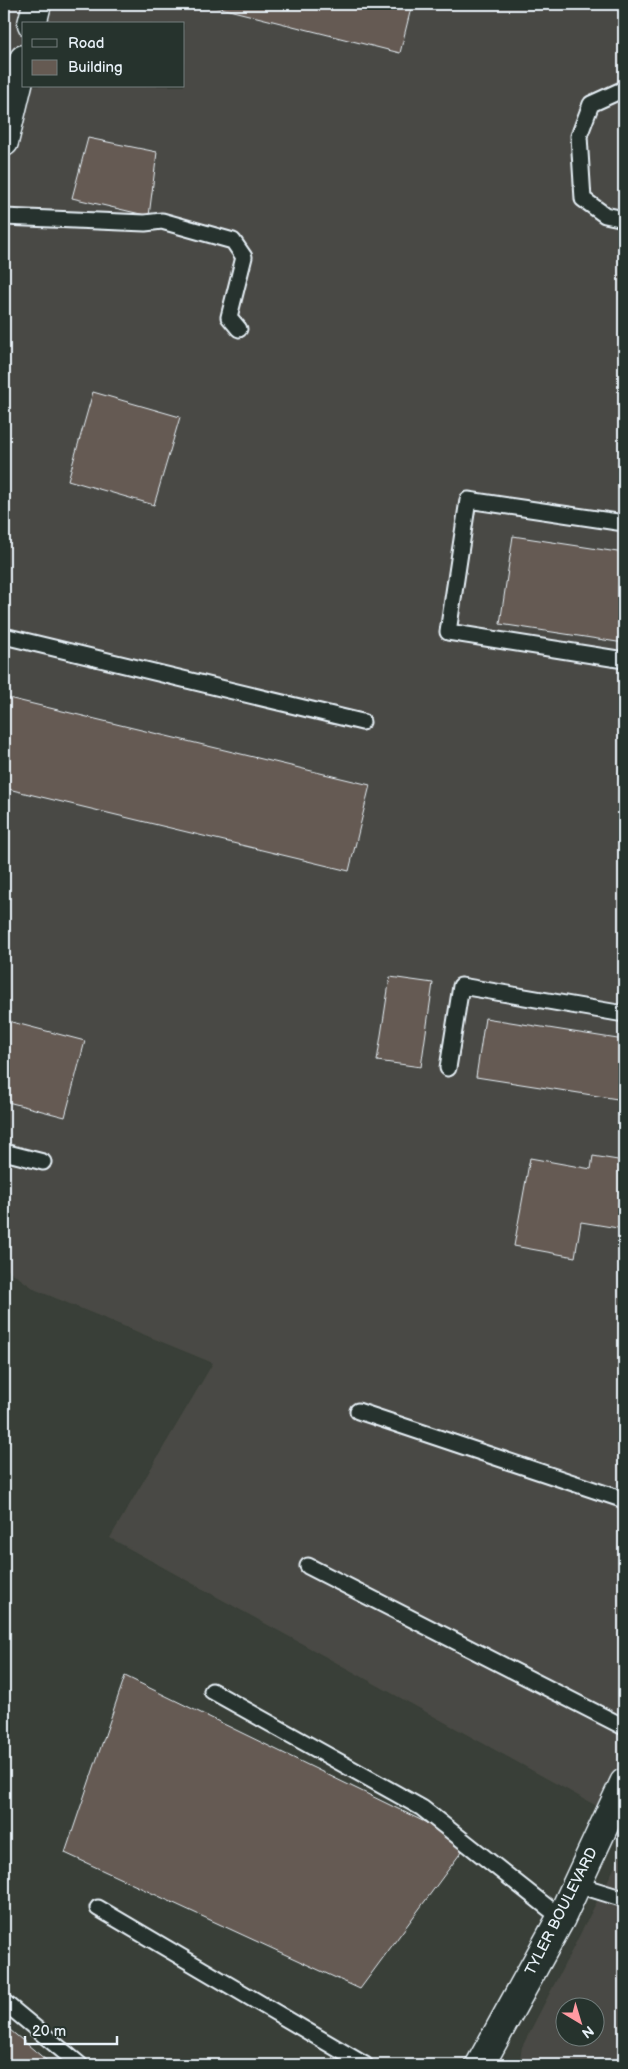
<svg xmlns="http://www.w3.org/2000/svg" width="628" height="2069" viewBox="0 0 628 2069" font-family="'Balsamiq Sans',sans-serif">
<rect width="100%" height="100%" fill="#393f38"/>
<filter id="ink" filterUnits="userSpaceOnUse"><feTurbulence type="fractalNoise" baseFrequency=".02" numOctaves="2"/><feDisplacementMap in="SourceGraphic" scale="10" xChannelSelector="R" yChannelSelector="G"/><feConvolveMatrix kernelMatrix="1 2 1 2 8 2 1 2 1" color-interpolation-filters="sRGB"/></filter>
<g filter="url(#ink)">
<path fill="#494a44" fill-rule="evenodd" d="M4,4H624V1821L110,1538L213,1363L36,1290L4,1267ZM24,24H184V86H24Z
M624,1849V2065H519L522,2047ZM566,2006H596V2036H566Z"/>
<path fill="#655a52" stroke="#e8f1f8" d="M213,4H412L400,53L213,6Z
M88,138L157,152L149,216L72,198Z
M93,392L180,417L154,505L68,480Z
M513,536L624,553V643L500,624Z
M4,697L370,785L349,871L4,788Z
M390,977L433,983L421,1067L377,1061Z
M485,1018L624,1040V1100L476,1077Z
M4,1020L85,1041L65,1117L4,1101Z
M593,1156L624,1161V1229L581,1222L575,1257L514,1246L530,1158L591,1169Z
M125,1676L468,1843L360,1989L65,1853Z
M4,2025L52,2065H4Z"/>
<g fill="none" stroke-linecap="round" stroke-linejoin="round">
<defs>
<path id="service" d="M624,89L591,104L579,136L583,199L605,215L624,219
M4,217L145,223L162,221L233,241L244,257L229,317L239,329
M624,523L468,500L448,632L624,660
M4,636L362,722
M448,1068L461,986L624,1014
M4,1152L43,1162
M358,1411L624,1500
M308,1566L624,1727
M212,1691L422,1808L561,1918
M575,1884L624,1899
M98,1908L365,2065
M4,2002L80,2065"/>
<path id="minor" d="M32,24L37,4
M4,142L24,59"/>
<path id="tertiary" d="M480,2065L561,1918L624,1783"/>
</defs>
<use href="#service" stroke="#e8f1f8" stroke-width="19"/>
<use href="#minor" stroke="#e8f1f8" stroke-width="31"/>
<use href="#tertiary" stroke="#e8f1f8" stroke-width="31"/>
<use href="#service" stroke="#26332d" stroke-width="15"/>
<use href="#minor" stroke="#26332d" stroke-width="28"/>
<use href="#tertiary" stroke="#26332d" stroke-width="28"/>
</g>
</g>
<g text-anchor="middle" stroke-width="4" stroke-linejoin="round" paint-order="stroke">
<g font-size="15" fill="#e8f1f8" stroke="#26332d">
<text transform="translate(561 1911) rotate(-63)" y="5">TYLER BOULEVARD</text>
</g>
</g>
<rect width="628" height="2069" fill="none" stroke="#26332d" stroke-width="20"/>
<rect x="10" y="10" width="608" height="2049" fill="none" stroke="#e8f1f8" stroke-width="2" filter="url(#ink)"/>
<rect x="22" y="22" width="162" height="65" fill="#26332d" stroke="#747f7e"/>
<rect x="32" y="39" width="25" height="8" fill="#26332d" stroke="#747f7e"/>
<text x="68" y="48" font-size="15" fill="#e8f1f8">Road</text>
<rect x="32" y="60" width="25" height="15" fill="#655a52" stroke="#747f7e"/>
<text x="68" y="72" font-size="15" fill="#e8f1f8">Building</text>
<g transform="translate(580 2022) rotate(142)"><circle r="24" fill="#26332d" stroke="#747f7e"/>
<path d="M0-4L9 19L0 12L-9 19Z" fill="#ff9aa2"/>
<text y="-8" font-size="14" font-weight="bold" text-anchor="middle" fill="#e8f1f8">N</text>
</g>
<path d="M25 2036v8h92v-8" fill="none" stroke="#e8f1f8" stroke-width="2.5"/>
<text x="32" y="2036" font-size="15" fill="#e8f1f8" stroke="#26332d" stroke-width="4" paint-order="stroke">20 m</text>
</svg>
